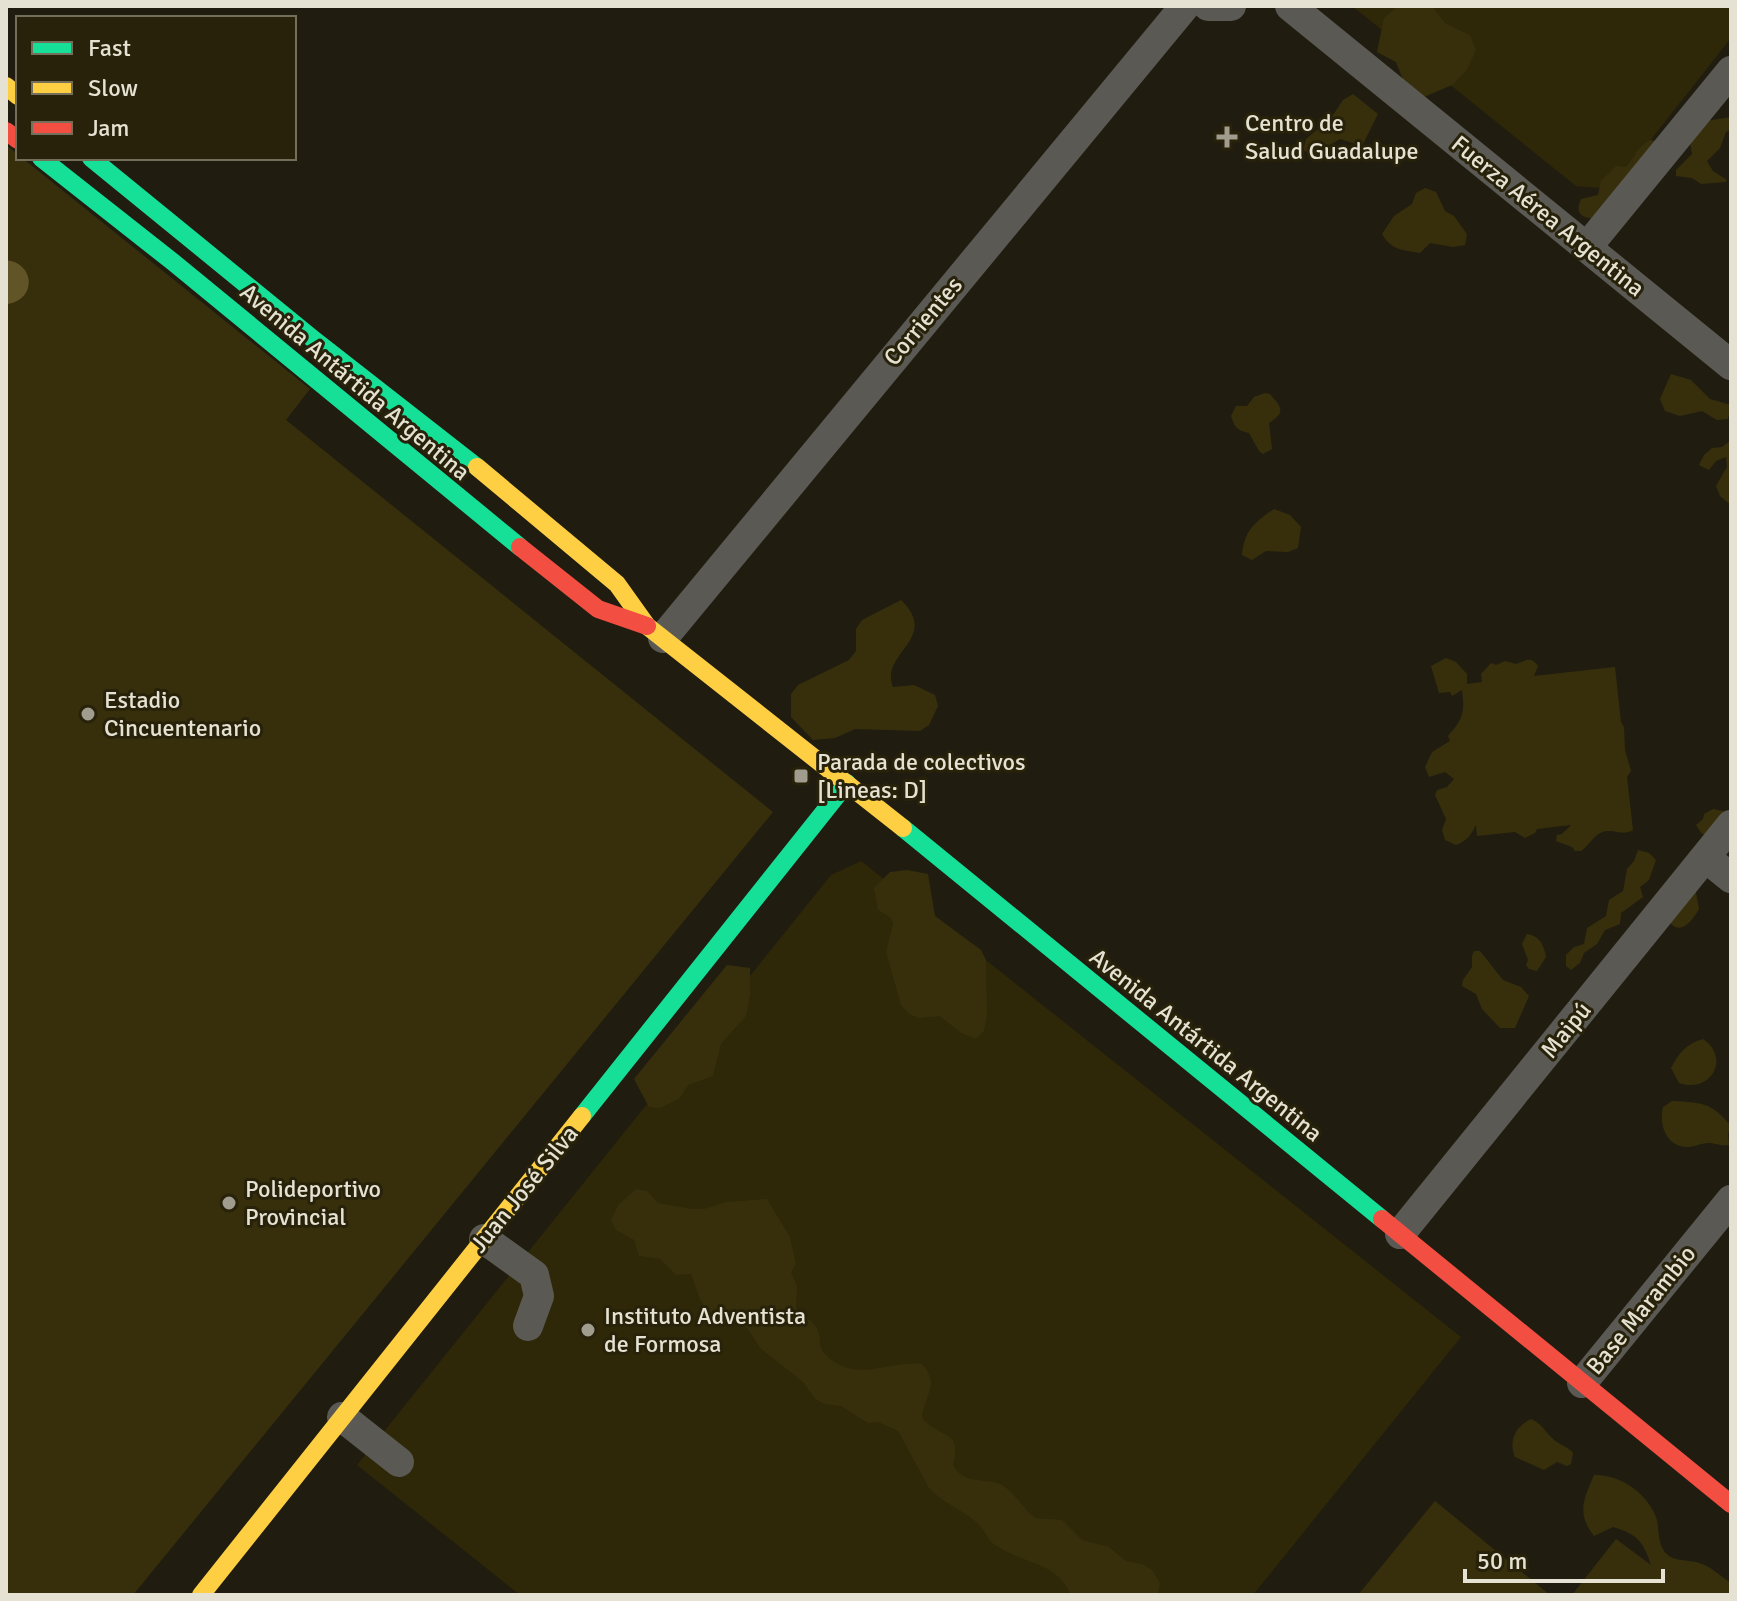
<svg xmlns="http://www.w3.org/2000/svg" width="1737" height="1601" viewBox="0 0 1737 1601" font-family="Signika,sans-serif">
<rect width="100%" height="100%" fill="#201d10"/>
<path fill="#2e2708" d="M1352,6H1731V38L1612,189L1576,186Z
M861,861L1461,1337L1253,1595H520L357,1465L831,875Z"/>
<path fill="#372f0c" d="M1398,6H1432L1445,23L1470,35L1476,50L1467,70L1452,85L1424,97L1404,82L1396,62L1377,52L1384,18Z
M1353,94L1378,114L1362,146L1340,139L1313,155L1303,150L1306,139L1331,118L1343,100Z
M1731,117V130L1726,132L1720,148L1707,161L1713,171L1727,180L1725,182L1701,184L1692,178L1676,176V170L1692,154L1689,136L1706,121Z
M1650,140L1656,141L1594,219C1580,217 1575,213 1581,199L1598,195L1601,181L1616,166L1626,167C1638,154 1633,151 1650,140Z
M6,145L310,389L286,420L773,812L133,1595H6Z
M1425,188L1436,192L1445,211L1454,216L1467,234L1465,245L1453,247L1430,243L1420,253C1403,250 1391,250 1382,234L1394,216L1412,204L1416,193Z
M1671,374L1691,380L1710,399L1731,405L1728,419L1717,420L1702,411L1680,416L1665,411L1660,399Z
M1265,393L1270,394C1282,408 1286,412 1269,423L1272,449L1263,454L1259,451L1249,433C1237,430 1235,428 1231,416L1236,406H1247L1254,397Z
M1731,440V505L1720,496L1716,486L1727,467L1726,457L1716,461L1709,470L1699,465L1704,455L1712,448L1722,447Z
M1274,509L1290,515L1301,527L1298,548L1288,552L1266,551L1252,560L1242,555C1244,531 1255,522 1274,509Z
M901,600C941,639 879,653 893,687L914,685L935,695L938,706L929,725L920,731L855,729L835,738L813,740L791,717V694L798,685L849,660L856,651V629L862,620Z
M1446,658L1456,662L1467,674V684L1482,682L1481,674L1491,663L1496,665L1505,661L1516,664C1526,661 1530,655 1538,666L1534,676L1615,667L1621,722L1624,727L1625,750L1631,771L1627,777L1633,830C1623,836 1617,830 1607,831C1595,832 1590,845 1581,851H1575L1572,847L1556,841L1557,835L1562,834L1571,825L1537,829L1535,833L1525,838L1515,832L1477,836L1476,825C1471,835 1467,841 1456,845L1445,840L1442,830L1446,819L1435,795L1437,790L1447,787L1454,779L1445,772L1429,777L1425,767L1432,752L1450,741L1448,736C1463,719 1465,713 1462,690L1452,696L1450,692L1439,693L1431,666Z
M1713,809L1728,812L1714,834H1702L1696,825L1703,819L1704,814Z
M1638,850L1649,853L1656,860L1649,880L1640,887L1643,897L1621,913L1620,924L1605,930L1597,944L1584,953L1580,963L1571,970L1566,966V955L1574,947L1584,944L1587,928L1606,916L1609,900L1623,891L1627,869L1634,861Z
M907,870L928,874L935,916L981,950L986,960L987,1015L984,1031L976,1039L961,1033L940,1016L919,1018L909,1014L901,1005L886,952L893,924L891,918L878,910L874,888L890,872Z
M1695,888L1699,909C1693,919 1682,936 1670,923Z
M1527,934C1540,936 1544,945 1546,957L1537,971L1529,969L1526,965L1528,960L1522,944Z
M1474,951H1480L1503,980L1521,987L1529,996L1515,1028H1500L1482,1009L1476,994L1462,986L1463,980L1472,967V956Z
M727,965L750,968V995L746,1016L721,1044L713,1076L688,1085L680,1098L660,1108L649,1107L634,1079Z
M1703,1039C1731,1058 1711,1094 1679,1083L1671,1068C1679,1053 1686,1044 1703,1039Z
M1672,1101C1702,1103 1710,1101 1731,1126L1728,1134L1729,1145C1721,1146 1718,1144 1710,1143C1702,1142 1693,1148 1685,1147C1665,1145 1659,1123 1663,1107Z
M636,1189L647,1191L658,1203L692,1209H704L726,1202L767,1199L790,1237L796,1264L791,1272L797,1286L796,1308C802,1314 815,1322 818,1331C822,1339 817,1346 825,1354C856,1385 887,1360 922,1364C941,1385 924,1395 922,1418C941,1439 963,1430 953,1465C965,1487 988,1476 1004,1486C1016,1495 1023,1508 1035,1518L1062,1520L1082,1540L1109,1547L1126,1561L1142,1564L1152,1570L1160,1583L1158,1595H1071C1057,1561 1022,1564 995,1545C986,1539 984,1527 975,1521C960,1509 942,1502 929,1488L898,1431L878,1422L868,1423L841,1406L824,1404L815,1399L803,1382L760,1348L748,1329L734,1320L712,1318L700,1299L691,1274L676,1275L660,1259L639,1256L634,1240L616,1230L611,1220L618,1205Z
M1531,1419C1542,1424 1543,1429 1551,1437C1557,1444 1567,1446 1573,1453L1571,1464L1567,1466L1557,1462L1544,1470L1515,1457C1508,1441 1516,1426 1531,1419Z
M1594,1475C1620,1474 1649,1494 1657,1520C1659,1531 1658,1542 1664,1551C1673,1563 1687,1559 1699,1563C1711,1566 1721,1577 1731,1583V1595H1572L1616,1539L1651,1565C1643,1541 1637,1534 1613,1527L1594,1536C1576,1513 1584,1499 1594,1475Z
M1435,1501L1550,1595H1358Z"/>
<path fill="#615527" d="M6,260C35,263 37,299 8,304Z"/>
<g fill="none" stroke-linecap="round" stroke-linejoin="round">
<path stroke="#5a5954" stroke-width="30" d="M1208,6H1231
M1290,6L1731,365
M1587,247L1731,71
M663,638L1185,6
M1705,857L1731,878
M1400,1234L1731,825
M484,1239L534,1275L539,1296L528,1326
M1582,1383L1731,1200
M342,1417L399,1462"/>
<path stroke="#16e098" stroke-width="18" d="M41,158L173,262L520,547
M91,158L313,339L477,467
M903,828L1382,1219
M582,1116L847,783"/>
<path stroke="#ffcf43" stroke-width="18" d="M6,86L18,96
M477,467L617,584L647,626L903,828
M201,1595L582,1116"/>
<path stroke="#f24e42" stroke-width="18" d="M6,131L18,140
M520,547L598,609L647,626
M1382,1219L1731,1504"/>
</g>
<g fill="#a09d8f" stroke="#272209" stroke-width="3">
<path d="M1223 125h8v8h8v8h-8v8h-8v-8h-8v-8h8z"/>
<circle cx="88" cy="714" r="8"/>
<rect x="793" y="768" width="16" height="16" rx="4"/>
<circle cx="229" cy="1203" r="8"/>
<circle cx="588" cy="1330" r="8"/>
</g>
<g text-anchor="middle" stroke-width="6" stroke-linejoin="round" paint-order="stroke">
<g font-size="24" fill="#e5e2d3" stroke="#272209" text-anchor="start">
<text x="1245" y="131">Centro de<tspan x="1245" dy="28">Salud Guadalupe</tspan></text>
<text x="104" y="708">Estadio<tspan x="104" dy="28">Cincuentenario</tspan></text>
<text x="817" y="770">Parada de colectivos<tspan x="817" dy="28">[Lineas: D]</tspan></text>
<text x="245" y="1197">Polideportivo<tspan x="245" dy="28">Provincial</tspan></text>
<text x="604" y="1324">Instituto Adventista<tspan x="604" dy="28">de Formosa</tspan></text>
</g>
<g font-size="24" fill="#e5e2d3" stroke="#272209">
<text transform="translate(1548 216) rotate(39)" y="8">Fuerza Aérea Argentina</text>
<text transform="translate(923 321) rotate(-50)" y="8">Corrientes</text>
<text transform="translate(355 382) rotate(40)" y="8">Avenida Antártida Argentina</text>
<text transform="translate(1566 1030) rotate(-51)" y="8">Maipú</text>
<text transform="translate(1206 1045) rotate(39)" y="8">Avenida Antártida Argentina</text>
<text transform="translate(524 1189) rotate(-51)" y="8">Juan José Silva</text>
<text transform="translate(1641 1310) rotate(-51)" y="8">Base Marambio</text>
</g>
</g>
<rect width="1737" height="1601" fill="none" stroke="#e5e2d3" stroke-width="16"/>
<rect x="16" y="16" width="280" height="144" fill="#272209" stroke="#736f5a" stroke-width="2"/>
<rect x="32" y="42" width="40" height="12" fill="#16e098" stroke="#736f5a" stroke-width="2"/>
<text x="88" y="56" font-size="24" fill="#e5e2d3">Fast</text>
<rect x="32" y="82" width="40" height="12" fill="#ffcf43" stroke="#736f5a" stroke-width="2"/>
<text x="88" y="96" font-size="24" fill="#e5e2d3">Slow</text>
<rect x="32" y="122" width="40" height="12" fill="#f24e42" stroke="#736f5a" stroke-width="2"/>
<text x="88" y="136" font-size="24" fill="#e5e2d3">Jam</text>
<path d="M1465 1569v12h198v-12" fill="none" stroke="#e5e2d3" stroke-width="4"/>
<text x="1477" y="1569" font-size="24" fill="#e5e2d3" stroke="#272209" stroke-width="6" paint-order="stroke">50 m</text>
</svg>
